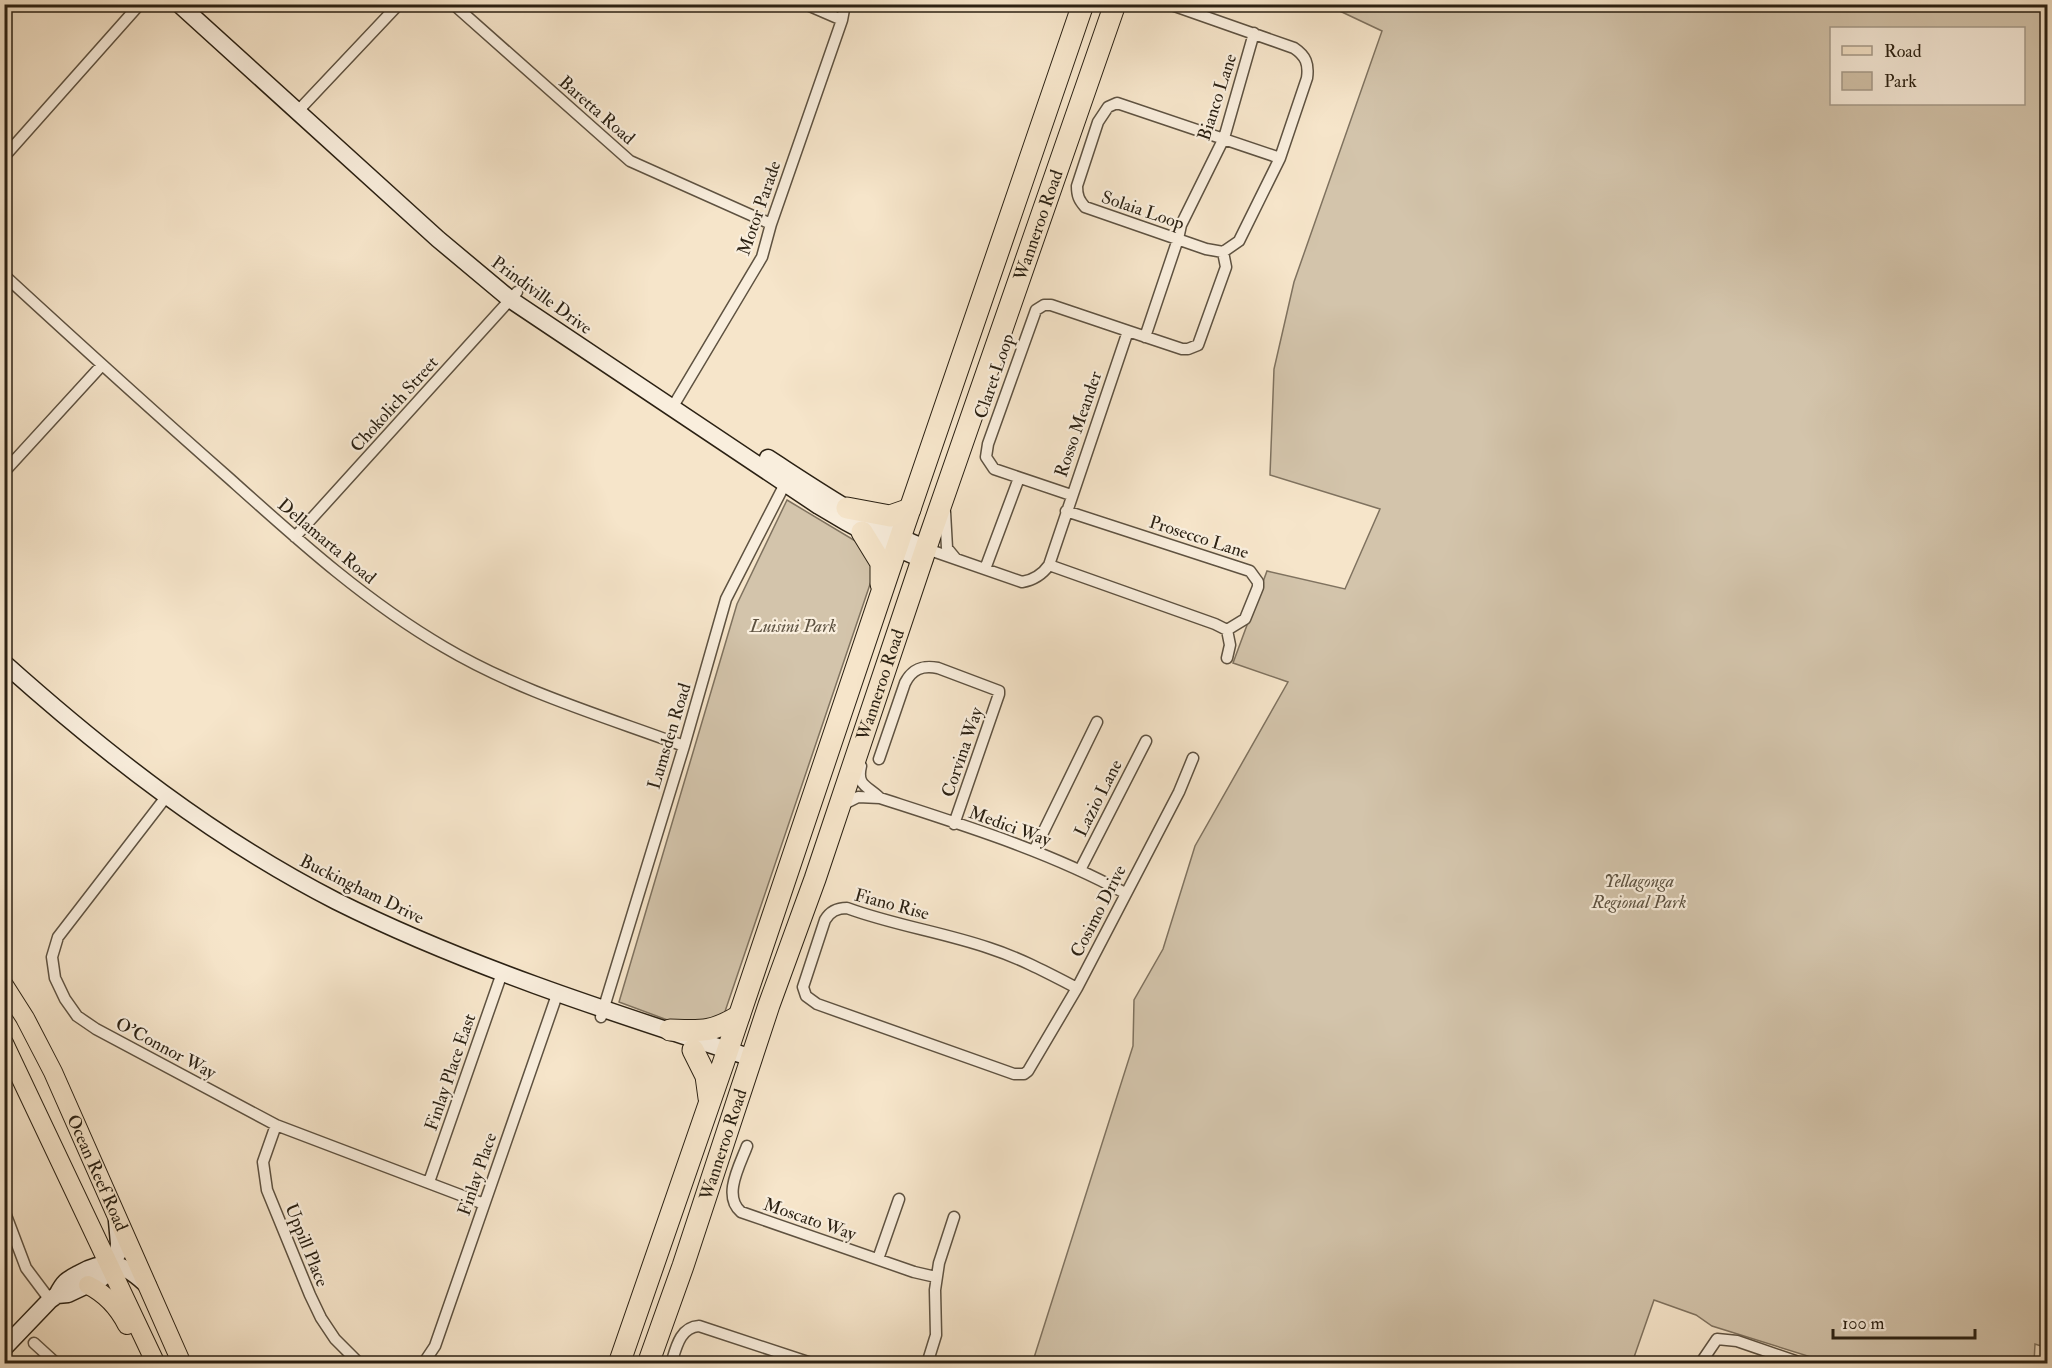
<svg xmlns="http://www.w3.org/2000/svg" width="2052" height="1368" viewBox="0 0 2052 1368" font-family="'IM FELL Double Pica',serif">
<rect width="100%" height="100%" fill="#f6e5ca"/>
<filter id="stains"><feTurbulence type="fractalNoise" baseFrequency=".00333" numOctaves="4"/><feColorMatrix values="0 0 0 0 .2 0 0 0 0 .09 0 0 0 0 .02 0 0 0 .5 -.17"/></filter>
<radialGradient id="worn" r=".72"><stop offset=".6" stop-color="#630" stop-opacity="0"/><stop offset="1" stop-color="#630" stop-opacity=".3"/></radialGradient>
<path fill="#d3c4ab" stroke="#7f725f" stroke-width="1.5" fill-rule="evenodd" d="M1327,5H2047V1348L2035,1344L2034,1363H1830L1712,1326L1696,1315L1654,1300L1632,1363L1032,1364L1133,1046L1134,1000L1163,949L1195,846L1288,682L1233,663L1267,571L1345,589L1380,509L1270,475L1274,369L1294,282L1382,31ZM1832,28H2024V104H1832Z
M787,500L857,542L882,549L716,1038L619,1002L737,604Z"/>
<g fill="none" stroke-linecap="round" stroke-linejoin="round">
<defs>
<path id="street" d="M453,4L630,161L771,224
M805,4L842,20
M1169,4L1294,48C1306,56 1309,64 1307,78L1280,158L1239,241L1223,252L1206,249L1085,207C1079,200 1077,196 1077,186L1098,122L1108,107L1117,103L1280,158
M297,112L399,4
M4,157L140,4
M4,275C79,344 154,412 230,479C298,540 365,601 444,647C518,691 603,716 684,746
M1145,337L1178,239L1181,225L1224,138L1254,33
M672,408L762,257L771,224L842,20L845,4
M4,472L102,365
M1071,495L994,469L986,457L988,444L1036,310L1044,305H1051L1128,331
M1066,511L1250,571L1258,582V587L1245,619L1227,630
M945,512L947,548L956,559
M295,537L517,292
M927,549L1022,582C1034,580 1042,575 1049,565L1128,331L1182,349H1188L1198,345L1226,267L1223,252
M1049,565L1215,624L1227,630L1230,645L1227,658
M985,569L1019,478
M879,759L905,683C912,669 922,665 938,668L999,691V694L954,824
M861,766C856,786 868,786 880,798
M166,797L58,937L52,957L55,978L65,999L77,1016L96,1029L276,1125L484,1204
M840,806L858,797L880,798C963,825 1048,851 1125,893
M1034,851L1097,722
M1080,870L1146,741
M1077,988C1048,973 1020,958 989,948C942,932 893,925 847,908C837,908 830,911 825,920L803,987L806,996L817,1004L1014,1074H1024L1028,1071L1077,988L1179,792L1193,758
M601,1017L684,746L726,599L788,478
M276,1125L263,1162L267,1190L310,1295L321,1318L335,1339L360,1364
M747,1146C740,1165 722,1196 741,1212L914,1272L936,1277
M429,1182L502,973
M4,1210L26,1268L50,1300
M878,1259L899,1199
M34,1343L57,1364
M423,1364L435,1346L558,992
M671,1364C676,1348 680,1327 699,1326L814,1364
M927,1364L936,1335L935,1290L939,1263L954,1217
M1700,1364L1717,1339L1737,1341L1804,1364"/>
<path id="secondary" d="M179,4L438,239L511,300L819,506C853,527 887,545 924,560
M768,458C819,491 870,526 927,549
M4,663C107,755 213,838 336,901C466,966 613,1013 752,1058
M57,1295C64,1281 67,1280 80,1273C110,1257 125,1264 148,1286
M4,1348L50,1300L57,1295L68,1294L102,1278L118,1253L119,1244L117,1221"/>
<g id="primary">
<path id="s1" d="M4,985L25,1018L53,1072L182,1364"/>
<path d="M4,1043L156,1364"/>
<path d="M88,1285C106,1294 118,1307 127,1325"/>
</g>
<g id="highway">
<path d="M847,508L890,516L910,509"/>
<path d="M862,532L881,563V584"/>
<path d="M670,1030C701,1031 711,1033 739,1016"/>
<path d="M693,1050L706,1076L709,1098"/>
<path d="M619,1364L724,1061L900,538L1083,4"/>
<path id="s2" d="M648,1364L683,1266L769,1005L815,879L930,536L1115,4"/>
</g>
</defs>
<use href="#street" stroke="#5e5241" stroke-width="13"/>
<use href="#secondary" stroke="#2b2113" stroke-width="19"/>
<use href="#primary" stroke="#2b2113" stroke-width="20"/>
<use href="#highway" stroke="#2b2113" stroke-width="23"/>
<use href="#street" stroke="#f9eedd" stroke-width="10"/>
<use href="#secondary" stroke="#f9eedd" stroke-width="16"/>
<use href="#primary" stroke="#f6e5ca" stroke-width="18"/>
<use href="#highway" stroke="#f6e5ca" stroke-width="21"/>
</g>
<g text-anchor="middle" stroke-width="4.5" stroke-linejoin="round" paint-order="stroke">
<g font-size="18" fill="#2b2113" stroke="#f9eedd">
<text transform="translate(1217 97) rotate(-72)" y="6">Bianco Lane</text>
<text transform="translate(597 110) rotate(41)" y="6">Baretta Road</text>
<text transform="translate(759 208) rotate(-71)" y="6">Motor Parade</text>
<text transform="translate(1143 210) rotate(19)" y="6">Solaia Loop</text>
<text dy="6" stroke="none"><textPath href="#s2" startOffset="1204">Wanneroo Road</textPath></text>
<text transform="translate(542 295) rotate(36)" y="6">Prindiville Drive</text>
<text transform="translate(994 376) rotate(-71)" y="6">Claret Loop</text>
<text transform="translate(394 404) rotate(-48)" y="6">Chokolich Street</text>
<text transform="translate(1078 424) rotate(-71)" y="6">Rosso Meander</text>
<text transform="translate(1199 537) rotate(18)" y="6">Prosecco Lane</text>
<text transform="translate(327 541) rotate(40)" y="6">Dellamarta Road</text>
<text dy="6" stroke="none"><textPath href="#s2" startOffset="718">Wanneroo Road</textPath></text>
<text transform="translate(669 736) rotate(-73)" y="6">Lumsden Road</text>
<text transform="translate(962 752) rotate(-71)" y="6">Corvina Way</text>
<text transform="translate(1098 798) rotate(-63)" y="6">Lazio Lane</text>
<text transform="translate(1010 826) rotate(20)" y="6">Medici Way</text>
<text transform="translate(362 889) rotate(26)" y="6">Buckingham Drive</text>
<text transform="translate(892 904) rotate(15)" y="6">Fiano Rise</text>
<text transform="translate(1098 911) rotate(-63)" y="6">Cosimo Drive</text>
<text transform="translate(166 1048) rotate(28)" y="6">O'Connor Way</text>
<text transform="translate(450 1072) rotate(-71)" y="6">Finlay Place East</text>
<text dy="6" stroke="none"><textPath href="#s2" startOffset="232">Wanneroo Road</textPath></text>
<text dy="6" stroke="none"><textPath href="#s1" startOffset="210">Ocean Reef Road</textPath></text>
<text transform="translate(477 1174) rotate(-71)" y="6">Finlay Place</text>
<text transform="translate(810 1219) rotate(19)" y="6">Moscato Way</text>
<text transform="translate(307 1245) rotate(68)" y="6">Uppill Place</text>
</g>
<g font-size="18" font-style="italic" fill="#5d5241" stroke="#f9eedd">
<text x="793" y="632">Luisini Park</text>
<text x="1639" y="887">Yellagonga<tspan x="1639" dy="21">Regional Park</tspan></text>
</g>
</g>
<rect width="2052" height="1368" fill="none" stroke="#f6e5ca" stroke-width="24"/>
<rect x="6" y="6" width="2040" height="1356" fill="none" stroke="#2b2113" stroke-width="3"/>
<rect x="12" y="12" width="2028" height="1344" fill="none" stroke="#2b2113" stroke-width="1.5"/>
<rect x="1830" y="27" width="195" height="78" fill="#f9eedd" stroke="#a79c8c" stroke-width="1.5"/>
<rect x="1842" y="46" width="30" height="9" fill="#f6e5ca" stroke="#a79c8c" stroke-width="1.5"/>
<text x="1884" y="57" font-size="18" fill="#2b2113">Road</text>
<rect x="1842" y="72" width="30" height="18" fill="#d3c4ab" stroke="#a79c8c" stroke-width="1.5"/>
<text x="1884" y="87" font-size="18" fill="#2b2113">Park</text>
<path d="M1833 1329v9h142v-9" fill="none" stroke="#2b2113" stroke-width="3"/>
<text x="1842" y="1329" font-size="18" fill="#2b2113" stroke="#f9eedd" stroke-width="4.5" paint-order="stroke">100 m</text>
<rect width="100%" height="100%" filter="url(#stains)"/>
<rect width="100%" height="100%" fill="url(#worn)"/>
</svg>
